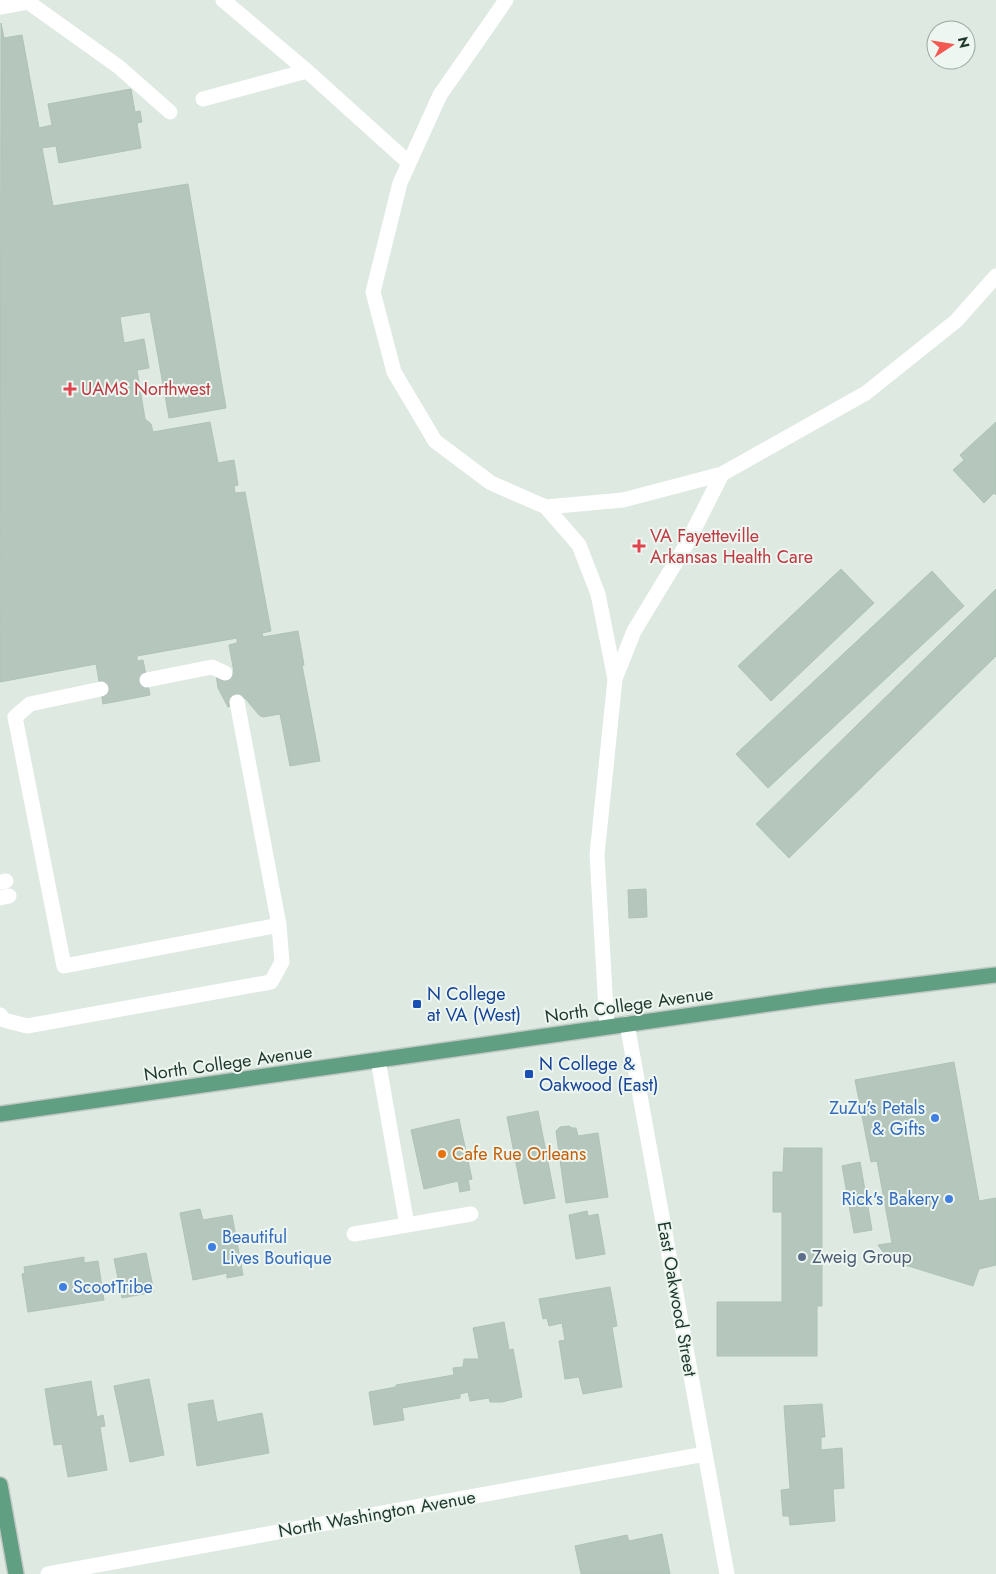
<svg xmlns="http://www.w3.org/2000/svg" width="996" height="1574" viewBox="0 0 996 1574" font-family="Jost,sans-serif">
<rect width="100%" height="100%" fill="#dde9e1"/>
<path fill="#b5c7bc" stroke="#afc2b7" d="M1,23L4,38L22,35L39,128L52,125L48,104L131,89L135,112L140,111L142,122L137,123L141,148L59,163L56,146L42,148L53,206L188,184L226,408L169,418L150,312L120,317L124,343L144,339L149,368L137,370L145,419L151,424L153,432L210,422L218,463L234,460L238,485L234,486L235,493L245,492L271,631L262,633L263,637L298,631L304,665H302L320,761L290,766L280,714L263,717L259,715L245,698L228,707L218,688L216,675L234,672L229,645L237,643V638L137,656V661L143,660L150,695L103,704L96,664L0,682Z
M996,422V495L994,493L984,503L953,470L964,460L960,455Z
M841,569L874,603L771,701L738,666Z
M932,571L964,606L768,788L736,754Z
M996,589V656L789,858L756,824Z
M646,889L647,917L629,918L628,890Z
M954,1062L979,1201L996,1198V1265L979,1269L973,1286L889,1260L878,1245L892,1243L877,1161L871,1162L855,1080Z
M538,1111L555,1198L524,1204L507,1117Z
M459,1119L472,1179L468,1180L470,1190L460,1192L458,1181L424,1189L411,1130Z
M569,1126L572,1128H576L578,1136L598,1133L608,1197L566,1203L556,1131L560,1127Z
M784,1148H822V1306H817V1356H717V1302H782V1212H773V1172H783Z
M860,1162L872,1230L854,1233L842,1166Z
M200,1209L203,1220L232,1215L243,1275L227,1278V1273L193,1280L180,1213Z
M587,1211L588,1216L598,1214L605,1254L576,1259L569,1215Z
M146,1253L154,1292L122,1298L114,1259Z
M84,1257V1263L98,1261L104,1300L28,1312L22,1274L25,1273L24,1267Z
M610,1287L617,1326L612,1327L622,1387L583,1394L579,1377L565,1379L559,1341L565,1340L562,1323L549,1326L547,1318L543,1319L539,1299Z
M504,1322L509,1350L513,1349L522,1397L502,1402H490L489,1398L470,1401L468,1392L460,1394V1398L402,1408L404,1420L374,1425L369,1392L396,1387V1385L454,1375L453,1368L463,1367L464,1359H479L473,1328Z
M149,1379L164,1455L130,1462L114,1386Z
M91,1381L97,1417L103,1415L105,1426L100,1427L107,1470L68,1477L62,1444L54,1445L45,1389Z
M213,1400L217,1422L262,1413L269,1453L197,1466L188,1404Z
M822,1404L825,1437H821V1450L842,1448L844,1488L833,1489L835,1521L790,1525L789,1516H783L781,1490L790,1489L784,1406Z
M662,1534L670,1574H581L575,1546L627,1535L629,1541Z"/>
<g fill="none" stroke-linecap="round" stroke-linejoin="round">
<path stroke="#b7c6bd" stroke-width="15" stroke-dasharray="15 8" stroke-linecap="butt" d="M225,673L237,702
M101,689L147,680"/>
<defs>
<path id="major" d="M0,1114L825,996L996,975
M0,1485L16,1574"/>
</defs>
<use href="#major" stroke="#c0c7c4" stroke-width="18"/>
<path stroke="#fff" stroke-width="15" d="M223,0L307,71
M506,0L440,95L400,183L373,292L394,372L435,441L491,483L546,507L623,500L722,474L866,393L956,321L996,276
M0,7L28,2L119,67L170,112
M203,99L307,71L409,163
M546,507L579,545L598,594L615,679
M147,680L212,667L225,673
M101,689L30,704L15,717L64,966L279,925
M0,882L6,881
M0,898L9,896
M0,1015L4,1020L27,1026L271,982L282,962L279,925L237,702
M627,1024L727,1574
M607,1027L597,855L615,679L634,631L685,547L722,474
M378,1060L407,1225L471,1214
M354,1234L407,1225
M48,1574L705,1454"/>
<use href="#major" stroke="#619f83" stroke-width="15"/>
</g>
<g fill="#e0444e" stroke="#edf6f0" stroke-width="2">
<path d="M67.5 381.5h5v5h5v5h-5v5h-5v-5h-5v-5h5z"/>
<path d="M636.5 538.5h5v5h5v5h-5v5h-5v-5h-5v-5h5z"/>
</g>
<g fill="#1a4fb4" stroke="#edf6f0" stroke-width="2">
<rect x="412" y="999" width="10" height="10" rx="2.5"/>
<rect x="524" y="1069" width="10" height="10" rx="2.5"/>
</g>
<g fill="#3f7fe0" stroke="#edf6f0" stroke-width="2">
<circle cx="935" cy="1118" r="5"/>
<circle cx="949" cy="1199" r="5"/>
<circle cx="212" cy="1247" r="5"/>
<circle cx="63" cy="1287" r="5"/>
</g>
<circle fill="#e8710a" stroke="#edf6f0" stroke-width="2" cx="442" cy="1154" r="5"/>
<circle fill="#5c6f8a" stroke="#edf6f0" stroke-width="2" cx="802" cy="1257" r="5"/>
<g text-anchor="middle" stroke-width="4" stroke-linejoin="round" paint-order="stroke">
<g font-size="18" fill="#be3a42" stroke="#edf6f0" text-anchor="start">
<text x="81" y="395">UAMS Northwest</text>
<text x="650" y="542">VA Fayetteville<tspan x="650" dy="21">Arkansas Health Care</tspan></text>
</g>
<g font-size="18" fill="#164399" stroke="#edf6f0" text-anchor="start">
<text x="427" y="1000">N College<tspan x="427" dy="21">at VA (West)</tspan></text>
<text x="539" y="1070">N College &amp;<tspan x="539" dy="21">Oakwood (East)</tspan></text>
</g>
<g font-size="18" fill="#1f382c" stroke="#edf6f0">
<text transform="translate(629 1005) rotate(-8)" y="6">North College Avenue</text>
<text transform="translate(228 1063) rotate(-8)" y="6">North College Avenue</text>
<text transform="translate(677 1299) rotate(80)" y="6">East Oakwood Street</text>
<text transform="translate(377 1514) rotate(-10)" y="6">North Washington Avenue</text>
</g>
<g font-size="18" fill="#366cbe" stroke="#edf6f0" text-anchor="end">
<text x="925" y="1114">ZuZu's Petals<tspan x="925" dy="21">&amp; Gifts</tspan></text>
<text x="939" y="1205">Rick's Bakery</text>
<text x="222" y="1243" text-anchor="start">Beautiful<tspan x="222" dy="21">Lives Boutique</tspan></text>
<text x="73" y="1293" text-anchor="start">ScootTribe</text>
</g>
<g font-size="18" fill="#c56008" stroke="#edf6f0" text-anchor="start">
<text x="452" y="1160">Cafe Rue Orleans</text>
</g>
<g font-size="18" fill="#4e5e75" stroke="#edf6f0" text-anchor="start">
<text x="812" y="1263">Zweig Group</text>
</g>
</g>
<g transform="translate(951 45) rotate(78)"><circle r="24" fill="#edf6f0" stroke="#9baaa2"/>
<path d="M0-4L9 19L0 12L-9 19Z" fill="#f35951"/>
<text y="-8" font-size="14" font-weight="bold" text-anchor="middle" fill="#1f382c">N</text>
</g>
</svg>
